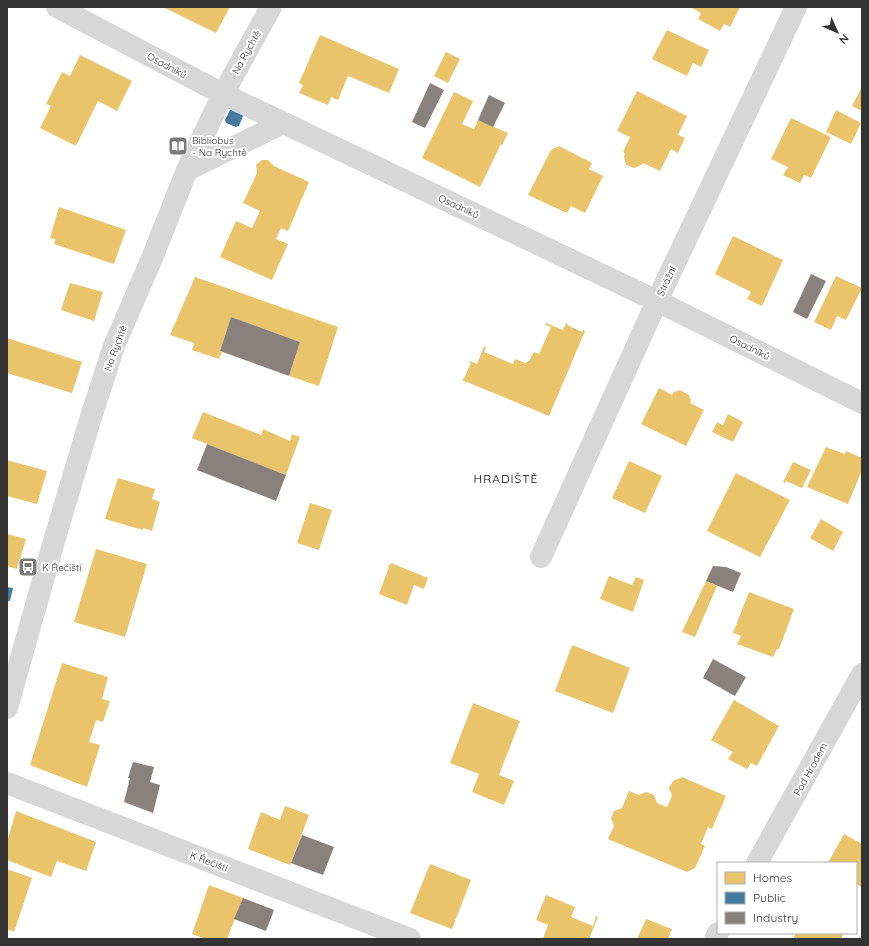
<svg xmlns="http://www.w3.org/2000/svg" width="869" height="946" viewBox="0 0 869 946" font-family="Quicksand,sans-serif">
<rect width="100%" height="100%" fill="#fff"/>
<path fill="#e9c46a" d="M163,7H230L216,33Z
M690,7H740L730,27L724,24L720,31L698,19L701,13Z
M667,30L709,50L701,67L693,63L687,76L652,59Z
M320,35L399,69L389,93L348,76L338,100L331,97L328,105L299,93L303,85L299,83Z
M446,52L460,59L448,83L434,76Z
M80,55L132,81L117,111L98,101L76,146L40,128L51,106L46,104L62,72L70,76Z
M862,87V111L852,106Z
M637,91L687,116L678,135L685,138L678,153L671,149L660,171L643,163L641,165L634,168L626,165L624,157L625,154L623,152L630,137L617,131Z
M454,92L473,101L462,124L474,129L478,120L508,133L502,145L501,144L480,187L422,158Z
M836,110L861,123L851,144L826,132Z
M791,118L831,137L811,178L804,175L800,183L783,175L788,167L771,159Z
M559,146L592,163L589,169L603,176L585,213L571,206L567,213L528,195L551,150Z
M262,160H268L274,166L309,182L288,231L281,228L276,239L288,244L272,280L220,257L236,221L252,228L260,211L243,203L257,173L256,165Z
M59,207L126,230L114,264L54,244L55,239L50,238Z
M733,236L783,260L762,306L747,299L751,292L715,274Z
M836,276L862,288L846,320L837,316L831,330L814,322Z
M195,277L338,327L319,386L289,376L300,342L231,317L220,351L222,352L219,359L192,350L194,343L170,335Z
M70,283L103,292L94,321L61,310Z
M546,323L563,330L566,323L568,324L567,325L582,332L583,330L585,331L549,416L462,380L464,378L471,363H469L470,361L477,364L484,346L486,347L484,352L513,364L515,359L525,363L529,361L534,352L539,354L551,327L545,325Z
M7,338L82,362L72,393L7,373Z
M659,388L672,395L674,392L680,390L689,395L691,401L690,403L704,410L686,446L641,424Z
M203,412L261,435L263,429L290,441L292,434L300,437L286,475L192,438Z
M728,414L743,422L733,442L712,432L717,422L723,425Z
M826,447L845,454L846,451L862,458V470L848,504L807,487Z
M7,460L47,471L37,504L7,496Z
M629,461L662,476L645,513L612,498Z
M793,462L811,470L802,488L786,481L785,483L783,482Z
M736,473L790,500L760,557L707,531Z
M118,478L155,489L152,499L160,502L152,531L143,528V530L105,519Z
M310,503L332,510L319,550L297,543Z
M821,519L843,532L833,551L810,538Z
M7,534L26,539L17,569L7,566Z
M96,549L147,564L125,637L74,622Z
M391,563L428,578L424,589L414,585L407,605L379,594L389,567H388L389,564L390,565Z
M609,576L632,585L636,577L644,580L633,612L600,599Z
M706,581L717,586L695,637L682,632Z
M749,592L794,609L779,649H777L773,657L737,644L741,636L733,633Z
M572,645L630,668L613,713L555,691Z
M62,663L108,677L102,699L110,701L103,722L96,720L89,742L100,745L87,787L30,765Z
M734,700L779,726L757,766L751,763L747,769L728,759L733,752L711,740Z
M473,703L520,721L499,775L514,781L504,805L472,792L479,774L450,763Z
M682,777L726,796L712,829L708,827L701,844L705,846L695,868L687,872L608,839L614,826L611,818L614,811L622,808L629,791L639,795L646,792L654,795L657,803L667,807L672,796L669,788L673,781Z
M285,806L309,815L290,865L248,849L261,812L280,820Z
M16,811L96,842L86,871L57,861L51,877L7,860V842Z
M844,834L862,844V887L856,884V863H828Z
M430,864L471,880L452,929L410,913Z
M7,869L32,878L14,932L7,929Z
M209,885L243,898L227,939H206L192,934Z
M546,895L575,907L571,917L593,926L596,916L598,917L589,939H543L548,925L536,920Z
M646,919L672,929L668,939H637Z
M796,933H844L841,939H793Z"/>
<path fill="#457b9d" d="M232,109L243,114V116L239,126L236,127L226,123L225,120L230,110Z
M7,587L13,588L10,601H7Z"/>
<path fill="#8a817c" d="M430,83L444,90L425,128L412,122Z
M489,95L505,103L493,127L478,120Z
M811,274L826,281L807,319L793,312Z
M231,317L300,342L289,376L220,351Z
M207,444L286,475L276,501L197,470Z
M713,566L726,567L741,573L733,592L706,581Z
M713,659L746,677L735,696L703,678Z
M133,762L154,767L150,782L160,785L153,813L124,802L130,778H128Z
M302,835L334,847L323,875L291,863Z
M243,898L274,910L266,931L234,919Z"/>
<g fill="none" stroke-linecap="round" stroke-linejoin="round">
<path stroke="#d7d7d7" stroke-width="22" d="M57,7L223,94L657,301L862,403
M187,170L283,123
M541,557L657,301L796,7
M7,708L54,541L91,417L114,346L152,258L187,170L223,94L271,7
M7,783L410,939
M757,863L862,674
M715,939L718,933"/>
</g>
<defs>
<symbol id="library-square" viewBox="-11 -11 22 22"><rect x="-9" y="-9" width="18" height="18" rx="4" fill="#7a7a7a" stroke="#fff"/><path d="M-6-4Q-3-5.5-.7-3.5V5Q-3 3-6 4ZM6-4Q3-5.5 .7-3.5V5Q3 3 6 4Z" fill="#fff"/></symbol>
<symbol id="bus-square" viewBox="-11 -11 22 22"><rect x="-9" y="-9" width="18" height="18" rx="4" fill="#7a7a7a" stroke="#fff"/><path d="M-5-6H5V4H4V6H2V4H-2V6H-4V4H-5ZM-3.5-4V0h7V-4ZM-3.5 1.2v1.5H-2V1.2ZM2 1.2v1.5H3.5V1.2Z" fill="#fff"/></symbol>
</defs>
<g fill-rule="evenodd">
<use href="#library-square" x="167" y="135" width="22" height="22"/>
<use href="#bus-square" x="17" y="556" width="22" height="22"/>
</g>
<g text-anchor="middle" stroke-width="4" stroke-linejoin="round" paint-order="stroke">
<g font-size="10" fill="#333" stroke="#fff">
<text transform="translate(246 52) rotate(-61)" y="4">Na Rychtě</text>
<text transform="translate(167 65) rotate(28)" y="4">Osadníků</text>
<text transform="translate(459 206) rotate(25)" y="4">Osadníků</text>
<text transform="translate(666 281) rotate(-65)" y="4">Strážní</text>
<text transform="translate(750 347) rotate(27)" y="4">Osadníků</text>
<text transform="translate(115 348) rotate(-70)" y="4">Na Rychtě</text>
<text transform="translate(810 769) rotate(-61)" y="4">Pod Hradem</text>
<text transform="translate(209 861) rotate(21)" y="4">K Řečišti</text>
</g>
<g font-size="10" fill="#333" stroke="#fff" text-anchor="start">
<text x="192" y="144">Bibliobus<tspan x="192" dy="12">- Na Rychtě</tspan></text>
<text x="42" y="571">K Řečišti</text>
</g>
<g font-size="12" letter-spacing="1" fill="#000" stroke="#fff">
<text x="506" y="483">HRADIŠTĚ</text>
</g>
</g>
<rect width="869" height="946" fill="none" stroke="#333333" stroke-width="16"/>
<rect x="717" y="862" width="140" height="72" fill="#ffffff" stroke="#adadad"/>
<rect x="725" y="872" width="20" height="12" fill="#e9c46a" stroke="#adadad"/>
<text x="753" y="882" font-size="12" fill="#333333">Homes</text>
<rect x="725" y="892" width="20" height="12" fill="#457b9d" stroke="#adadad"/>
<text x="753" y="902" font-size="12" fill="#333333">Public</text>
<rect x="725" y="912" width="20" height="12" fill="#8a817c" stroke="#adadad"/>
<text x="753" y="922" font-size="12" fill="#333333">Industry</text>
<g transform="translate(837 32) rotate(135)" stroke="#ffffff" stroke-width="3" paint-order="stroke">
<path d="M0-3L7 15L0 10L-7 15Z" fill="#333333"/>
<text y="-6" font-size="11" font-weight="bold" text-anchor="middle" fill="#333333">N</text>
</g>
</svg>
